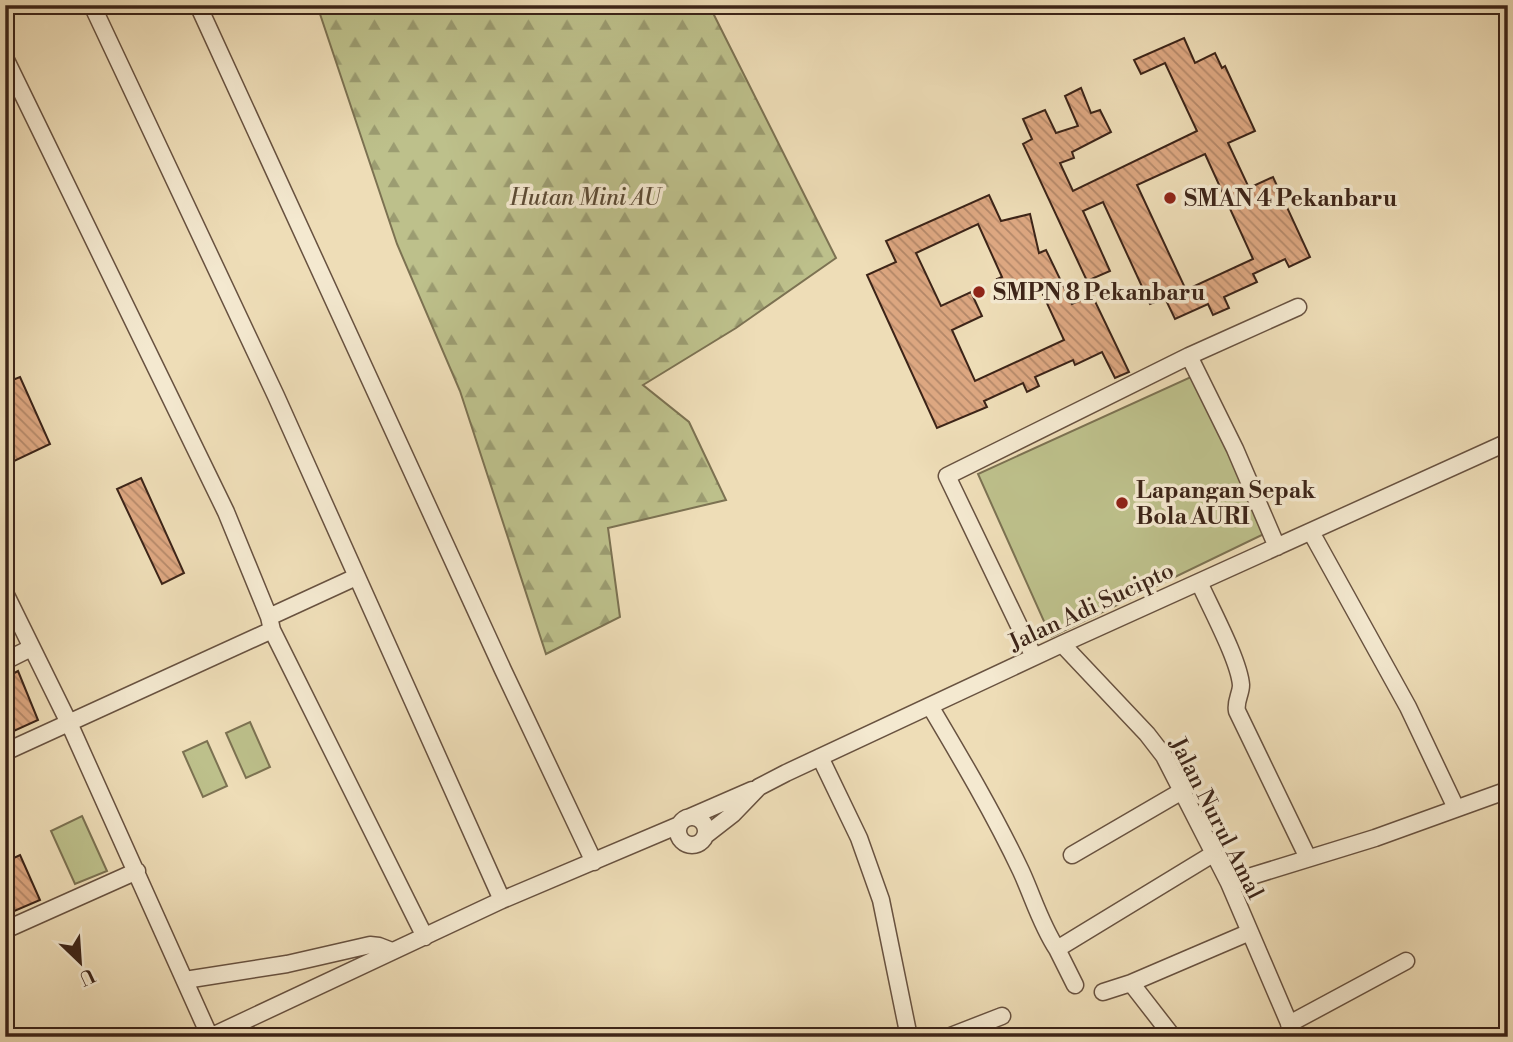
<svg xmlns="http://www.w3.org/2000/svg" width="1513" height="1042" viewBox="0 0 1513 1042" font-family="'Libre Bodoni',serif">
<defs>
<pattern id="forest-firs" width="22" height="20" patternUnits="userSpaceOnUse" patternTransform="scale(1.75)"><rect width="22" height="20" fill="#bdc08b"/><path d="M5 1l3.5 6h-7zM16 11l3.5 6h-7z" fill="#9b9c71"/></pattern>
<pattern id="building-back-hatch" width="6" height="6" patternUnits="userSpaceOnUse" patternTransform="scale(1.75)"><rect width="6" height="6" fill="#dda781"/><path d="M-1 5l2 2M0 0l6 6M5-1l2 2" fill="none" stroke="#b48869"/></pattern>
</defs>
<rect width="100%" height="100%" fill="#eeddb7"/>
<filter id="stains"><feTurbulence type="fractalNoise" baseFrequency=".00286" numOctaves="4"/><feColorMatrix values="0 0 0 0 .2 0 0 0 0 .09 0 0 0 0 .02 0 0 0 .5 -.17"/></filter>
<radialGradient id="worn" r=".72"><stop offset=".6" stop-color="#630" stop-opacity="0"/><stop offset="1" stop-color="#630" stop-opacity=".3"/></radialGradient>
<path fill="url(#forest-firs)" stroke="#7c7252" stroke-width="2" d="M317,5H709L836,258L736,328L643,385L689,422L726,500L608,528L620,617L546,654L460,391L397,244Z"/>
<path fill="#bdc08b" stroke="#7c7252" stroke-width="2" d="M1193,376L1266,533L1051,637L978,474Z
M250,722L270,767L246,778L226,733Z
M207,741L227,786L203,797L183,752Z
M82,816L107,871L75,884L51,831Z"/>
<path fill="url(#building-back-hatch)" stroke="#3c2418" stroke-width="2" fill-rule="evenodd" d="M1184,38L1195,63L1215,53L1222,68L1225,66L1255,131L1228,143L1249,188L1273,177L1310,257L1289,267L1285,259L1253,274L1257,282L1224,297L1229,308L1213,315L1208,304L1175,319L1165,298L1150,304L1103,202L1083,211L1110,271L1087,281L1023,144L1032,139L1023,119L1045,110L1056,133L1078,126L1065,96L1081,88L1091,113L1100,110L1111,132L1072,152L1074,158L1060,163L1073,191L1197,131L1165,63L1141,74L1134,60ZM1205,154L1253,259L1186,290L1137,185Z
M989,195L1001,221L1030,214L1039,253L1046,250L1072,304L1092,295L1129,372L1115,378L1102,352L1075,365L1073,360L1035,377L1039,386L1027,392L1023,383L984,401L987,407L937,428L867,275L896,262L886,241ZM978,224L1002,277L997,279L1007,302L1040,288L1064,340L975,381L952,330L982,316L971,292L941,306L916,253Z
M20,377L50,444L10,463L5,453V383Z
M141,478L184,573L162,584L117,489Z
M18,671L38,720L5,735V678Z
M20,855L40,900L5,915V862Z"/>
<g fill="none" stroke-linecap="round" stroke-linejoin="round">
<defs>
<path id="minor" d="M92,5L276,396L502,900
M198,5L503,670L594,862
M5,58L226,512L269,617L272,630L425,937
M1189,356L1235,449L1277,547
M1311,532L1408,707L1456,808
M1199,582C1210,607 1239,660 1241,685C1241,694 1235,701 1237,711L1308,858
M5,593L69,723L210,1037
M269,617L356,577
M1062,644L1147,734L1164,756L1229,883L1295,1037
M1034,657L947,476L1189,356L1298,307
M5,661L31,648
M930,706C962,760 994,814 1021,871C1033,897 1041,925 1057,949L1213,854
M5,752L272,630
M820,757L859,838L881,900L909,1037
M678 831a14 14 0 1 1 28 0a14 14 0 1 1-28 0Z
M690,817L752,790
M706,835L733,814L759,787L786,773L1062,644L1508,442
M1072,855L1182,791
M1229,883L1375,838L1508,790
M5,930L137,871
M1057,949L1075,985
M185,980L287,964L370,945L379,946L392,951
M1131,983L1173,1037
M1103,992L1131,983L1250,932
M1289,1024L1406,961
M210,1037L502,900L679,825
M948,1037L1002,1016"/>
</defs>
<use href="#minor" stroke="#685240" stroke-width="19"/>
<use href="#minor" stroke="#f4e9d0" stroke-width="16"/>
</g>
<g fill="#8f2418" stroke="#f4e9d0" stroke-width="2.5">
<circle cx="1170" cy="198" r="7"/>
<circle cx="979" cy="292" r="7"/>
<circle cx="1122" cy="503" r="7"/>
</g>
<g text-anchor="middle" stroke-width="7" stroke-linejoin="round" paint-order="stroke">
<g font-size="23" font-style="italic" fill="#5c4b35" stroke="#f4e9d0">
<text x="585" y="205">Hutan Mini AU</text>
</g>
<g font-size="23" font-weight="bold" fill="#3c2418" stroke="#f4e9d0" text-anchor="start">
<text x="1184" y="206">SMAN 4 Pekanbaru</text>
<text x="993" y="300">SMPN 8 Pekanbaru</text>
<text x="1136" y="498">Lapangan Sepak<tspan x="1136" dy="26">Bola AURI</tspan></text>
</g>
<g font-size="23" fill="#3c2418" stroke="#f4e9d0">
<text transform="translate(1091 606) rotate(-25)" y="8">Jalan Adi Sucipto</text>
<text transform="translate(1217 818) rotate(63)" y="8">Jalan Nurul Amal</text>
</g>
</g>
<rect width="1513" height="1042" fill="none" stroke="#eeddb7" stroke-width="28"/>
<rect x="7" y="7" width="1499" height="1028" fill="none" stroke="#3c2418" stroke-width="3.5"/>
<rect x="14" y="14" width="1485" height="1014" fill="none" stroke="#3c2418" stroke-width="2"/>
<g transform="translate(80 962) rotate(155)" stroke="#f4e9d0" stroke-width="5" paint-order="stroke">
<path d="M0-5L12 26L0 18L-12 26Z" fill="#3c2418"/>
<text y="-10" font-size="19" font-weight="bold" text-anchor="middle" fill="#3c2418">U</text>
</g>
<rect width="100%" height="100%" filter="url(#stains)"/>
<rect width="100%" height="100%" fill="url(#worn)"/>
</svg>
